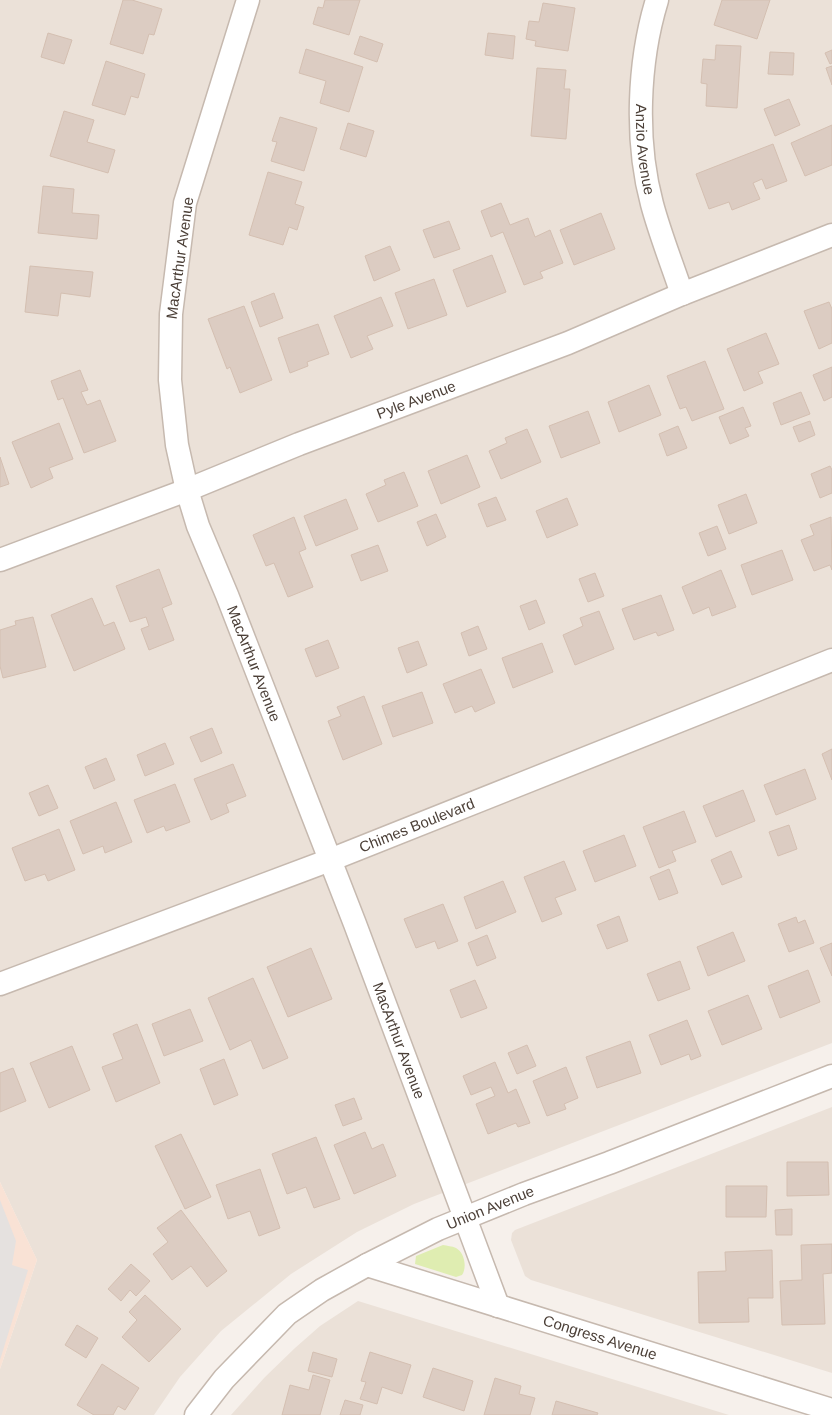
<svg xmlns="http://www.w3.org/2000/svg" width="832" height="1415" viewBox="0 0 832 1415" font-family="Helvetica,sans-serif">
<rect width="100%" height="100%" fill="#f6f0eb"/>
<path fill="#ebe1d8" d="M0,0H832V1043L414,1204L357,1232L291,1274L221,1331L180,1377L154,1415H0V1369L37,1260L0,1182Z
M832,1107V1373L531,1280L525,1276L511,1240L512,1233L515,1230Z
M358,1301L729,1415H231L265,1377L295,1348L320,1326Z"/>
<path fill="#f9e2d5" d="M0,1182L37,1260L0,1369Z"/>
<path fill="#dfedb1" d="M443,1245C447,1246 452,1246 456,1248C465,1253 467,1268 462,1275L456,1277L415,1264L416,1256Z"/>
<path fill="#e5e1df" d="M0,1200L16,1241L12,1265L28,1270L0,1360Z"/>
<path fill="#dcccc2" stroke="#d4bfb1" d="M123,0H132L162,9L154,35L149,34L143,54L110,44Z
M325,0H360L349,35L313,24L318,7L323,8Z
M722,0H770L757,39L714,25Z
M543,3L575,8L568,51L535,46L536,41L526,39L529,21L539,22Z
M48,33L72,40L64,64L41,57Z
M488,33L515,36L513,59L485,55Z
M360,36L383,44L377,62L354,54Z
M716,45L741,46L737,108L706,106L707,84L701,83L703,59L715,60Z
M306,49L363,67L349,112L320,103L326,81L299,73Z
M832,50V63L830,64L825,53Z
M770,52L794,53L793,75L768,74Z
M106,61L145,74L138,98L131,96L125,115L92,105Z
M832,66V85L826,68Z
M537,68L566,70L564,89H570L566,139L531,136Z
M789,99L800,125L775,136L764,109Z
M64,111L94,120L87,142L115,150L108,173L50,156Z
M280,117L317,128L304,171L271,161L277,142L272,141Z
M348,123L374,131L366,157L340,149Z
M832,125V165L805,176L791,143Z
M773,144L787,181L766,189L762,179L753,183L760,199L732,210L729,202L709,209L696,174Z
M268,172L302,182L295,204L304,207L297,230L289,227L283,245L249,235Z
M43,186L74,189L72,213L99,215L97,239L38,233Z
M501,203L510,225L528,218L535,237L550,230L563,263L540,272L543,278L524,285L503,232L491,237L481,211Z
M601,213L615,249L574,265L560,230Z
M449,221L460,249L434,258L423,230Z
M390,246L400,270L374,281L365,256Z
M492,255L506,292L467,307L453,270Z
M30,266L93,272L90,297L61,293L58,316L25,312Z
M434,279L447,315L408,329L395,293Z
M274,293L283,318L260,327L251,302Z
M381,297L393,326L367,336L373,349L351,358L334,316Z
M829,302L832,309V343L819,349L804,311Z
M244,306L272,380L240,393L230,367L227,369L208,319Z
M318,324L329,354L307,362L308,366L290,373L278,338Z
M766,333L779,364L758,372L763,383L744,391L727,349Z
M705,361L724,409L692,421L686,407L680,409L667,376Z
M832,367V397L824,401L813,375Z
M80,370L88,390L81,392L87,405L100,400L116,441L84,453L63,398L58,400L51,381Z
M649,385L661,415L619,432L608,402Z
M801,392L810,414L781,425L773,403Z
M743,407L751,426L745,428L749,436L730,444L719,417Z
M588,411L600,443L561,458L549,426Z
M810,421L815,435L799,442L793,427Z
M59,423L73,459L49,468L53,478L31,488L12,442Z
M678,426L687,448L667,456L659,434Z
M527,429L541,462L501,479L489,451L507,443L505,438Z
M467,455L480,487L441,504L428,471Z
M0,457L9,484L0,487Z
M830,466L832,470V493L820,498L811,474Z
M404,472L418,506L378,522L366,494L386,485L384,480Z
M746,494L757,523L729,534L718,505Z
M496,497L506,520L487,527L478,504Z
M567,498L578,525L547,538L536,511Z
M346,499L358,529L316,546L304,516Z
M436,514L446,537L427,546L417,522Z
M294,517L306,549L299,552L313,587L288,597L274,563L266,566L253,535Z
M831,517L832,570L830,565L814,571L801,540L814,535L810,525Z
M717,526L726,549L708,556L699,533Z
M378,545L388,571L361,581L351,555Z
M782,550L793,580L752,595L741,565Z
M159,569L172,604L162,608L174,640L149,650L141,629L149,626L146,617L130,622L116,586Z
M721,570L736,607L712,616L709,607L693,614L682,587Z
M595,573L604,596L588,602L579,579Z
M661,595L674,630L658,636L656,632L634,640L622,609Z
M92,598L104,626L114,622L125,649L74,671L51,615Z
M536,600L545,623L529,630L520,606Z
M599,611L614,649L575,665L563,635L583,626L580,618Z
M33,617L46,667L3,678L0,666V630L16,625L15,621Z
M478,626L487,649L469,656L461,633Z
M328,640L339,668L316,677L305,649Z
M418,641L427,665L407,673L398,648Z
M542,643L553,672L513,688L502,658Z
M481,669L495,703L475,712L472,706L455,713L443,684Z
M422,692L433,723L393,737L382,706Z
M364,696L382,744L343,760L328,721L341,716L337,707Z
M212,728L222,753L201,762L190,737Z
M165,743L174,764L145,776L137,755Z
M832,749V780L822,754Z
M106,758L115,780L94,789L85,767Z
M233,764L246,796L226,804L229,812L211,820L194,779Z
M805,769L816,799L776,815L764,785Z
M175,784L190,822L166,831L164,826L147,833L134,800Z
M48,785L58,808L39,816L29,793Z
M743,790L755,821L716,837L703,806Z
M116,802L132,842L105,853L103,846L83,854L70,821Z
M684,811L696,842L672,851L676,861L659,868L643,827Z
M789,825L797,849L778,856L769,832Z
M59,829L75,870L48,881L45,874L25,881L12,848Z
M624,835L636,866L595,882L583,851Z
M731,851L742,877L722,885L711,860Z
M564,861L576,890L555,898L562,914L542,922L524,877Z
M669,869L678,893L659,900L650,877Z
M503,881L516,912L476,929L464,897Z
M443,904L458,941L438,949L435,941L416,948L404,919Z
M619,916L628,941L607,949L597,925Z
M796,917L798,923L805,920L814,943L789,952L778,924Z
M733,932L745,961L708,976L697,947Z
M487,935L496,958L477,966L468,943Z
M832,943V976L820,948Z
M311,948L332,999L288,1017L267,967Z
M680,961L690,989L658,1001L647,974Z
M808,970L820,1002L780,1018L768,986Z
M253,978L288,1058L263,1069L251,1040L230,1050L208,998Z
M475,980L487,1008L461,1018L450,990Z
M748,995L762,1029L722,1045L708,1011Z
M190,1009L203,1041L164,1056L152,1024Z
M687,1020L701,1056L691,1060L689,1054L661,1065L649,1035Z
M137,1024L160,1083L116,1102L102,1067L123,1059L113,1034Z
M630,1041L641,1073L597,1088L586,1057Z
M527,1045L536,1066L517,1074L508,1053Z
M72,1046L90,1090L49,1108L30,1063Z
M224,1059L238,1095L214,1105L200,1069Z
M495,1062L508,1093L516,1089L530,1123L518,1127L516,1123L488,1134L476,1104L495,1096L491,1087L471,1095L463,1076Z
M566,1067L578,1098L564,1104L566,1109L547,1116L533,1081Z
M13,1068L26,1101L0,1112V1073Z
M354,1098L362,1119L343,1126L335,1105Z
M365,1132L372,1149L383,1144L396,1176L354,1194L334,1145Z
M181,1134L211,1197L185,1209L155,1146Z
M316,1137L340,1199L314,1208L306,1187L287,1194L272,1154Z
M787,1162H828L829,1195L787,1196Z
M260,1169L280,1228L259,1236L250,1211L228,1219L216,1185Z
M726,1186H767L766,1217H726Z
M792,1209V1235H776L775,1210Z
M181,1210L227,1271L207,1287L191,1266L172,1280L153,1254L168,1242L157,1228Z
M832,1244V1273L823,1274L825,1324L782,1325L780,1281L802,1280L801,1245Z
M772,1250L773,1298H748L749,1322L699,1323L698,1272L726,1271L725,1252Z
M131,1264L150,1281L136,1296L130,1290L121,1301L108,1289Z
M145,1295L181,1329L149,1362L122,1337L137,1320L129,1312Z
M77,1325L98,1338L86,1358L65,1345Z
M313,1352L337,1359L332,1377L308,1371Z
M370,1352L411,1365L402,1394L382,1387L377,1404L360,1399L366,1382L361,1381Z
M102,1364L139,1388L125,1410L118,1406L113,1415H94L77,1405Z
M433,1368L473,1381L464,1411L423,1397Z
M313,1375L330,1380L320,1415H282L290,1385L309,1390Z
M495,1378L521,1386L519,1394L535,1398L530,1415H484Z
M345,1400L363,1405L360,1415H340Z
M556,1401L598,1413L597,1415H552Z"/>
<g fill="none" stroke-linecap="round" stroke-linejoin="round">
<defs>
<g id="street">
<path id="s1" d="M248,0L185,203L171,314L170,380L177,445L187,490L198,526L227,595L355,924L498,1306"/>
<path id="s2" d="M657,0C638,62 635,141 652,204C660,234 672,264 682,294"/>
<path id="s3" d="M0,560L187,490L299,444L568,343L682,294L832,235"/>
<path id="s4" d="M0,984L330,860L832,660"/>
<path id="s5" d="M367,1265L832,1410"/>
<path id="s6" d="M196,1415L224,1379L287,1314L322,1290L367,1265L438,1229L524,1194L609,1163L832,1076"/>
</g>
</defs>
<use href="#street" stroke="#c6b9af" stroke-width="25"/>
<use href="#street" stroke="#fff" stroke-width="22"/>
</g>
<g text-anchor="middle" stroke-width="4.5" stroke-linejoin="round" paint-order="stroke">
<g font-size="15" fill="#4b3f37" stroke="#fff">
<text dy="5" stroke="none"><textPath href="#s2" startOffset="151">Anzio Avenue</textPath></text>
<text transform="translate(180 258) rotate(-82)" y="5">MacArthur Avenue</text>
<text dy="5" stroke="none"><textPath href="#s3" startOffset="446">Pyle Avenue</textPath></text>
<text dy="5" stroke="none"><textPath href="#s1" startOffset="688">MacArthur Avenue</textPath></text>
<text dy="5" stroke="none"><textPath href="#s4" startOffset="446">Chimes Boulevard</textPath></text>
<text dy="5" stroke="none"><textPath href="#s1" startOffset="1092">MacArthur Avenue</textPath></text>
<text dy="5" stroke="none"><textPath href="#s6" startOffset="366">Union Avenue</textPath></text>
<text dy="5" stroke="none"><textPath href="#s5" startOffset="244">Congress Avenue</textPath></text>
</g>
</g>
</svg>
